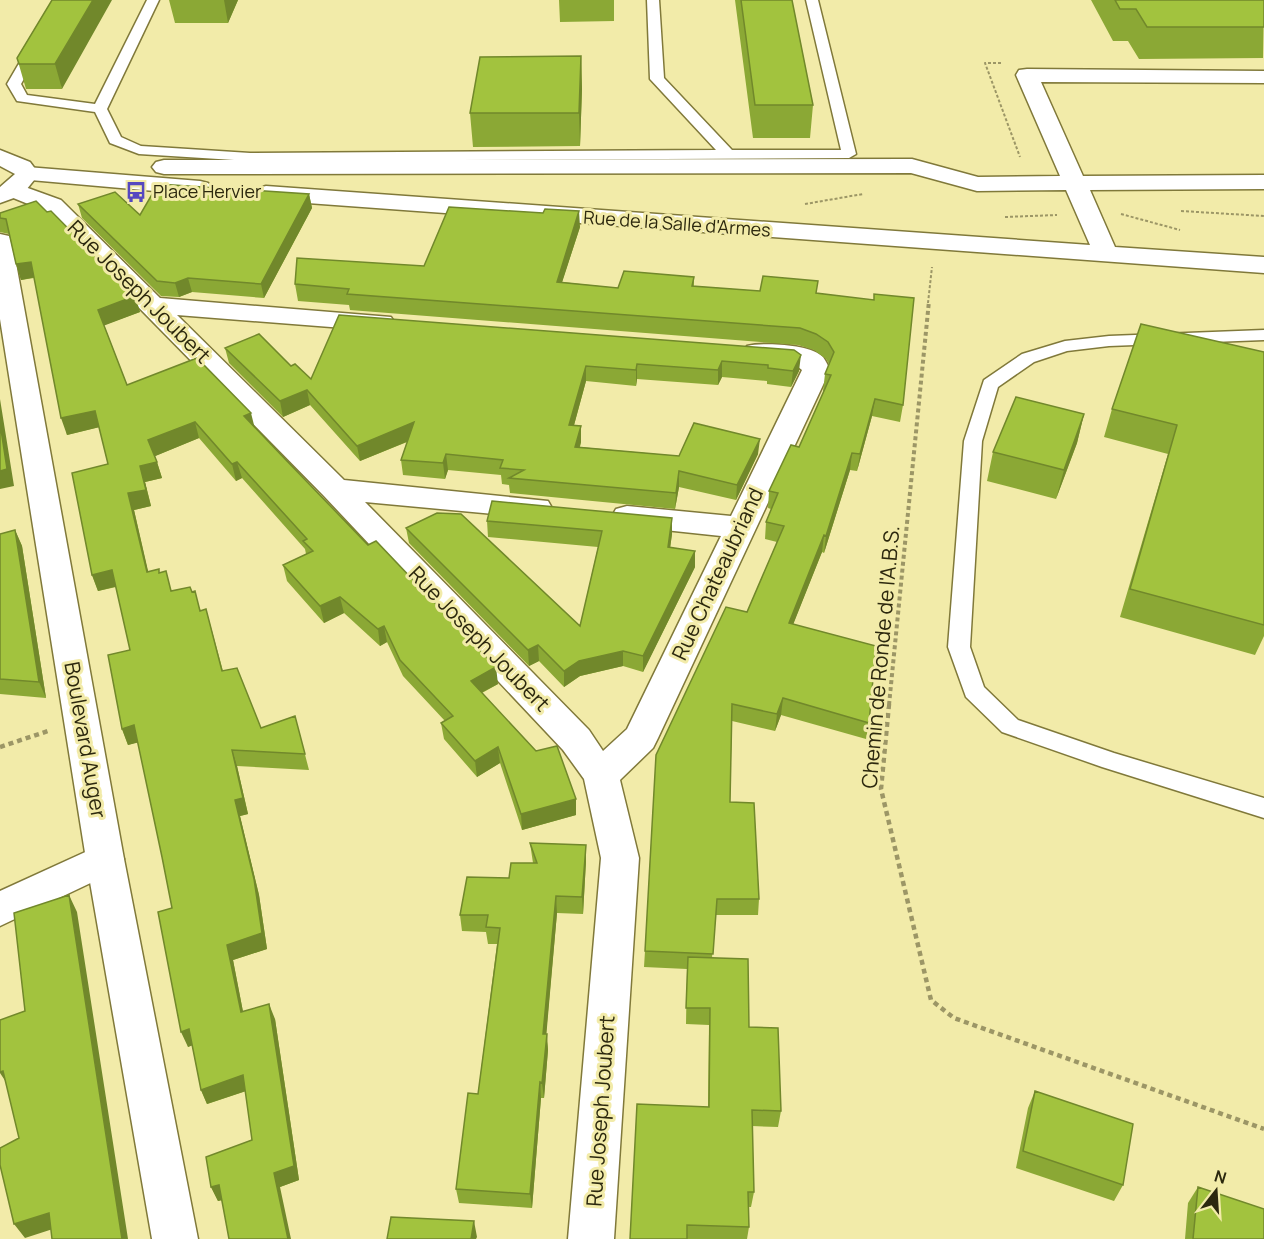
<svg xmlns="http://www.w3.org/2000/svg" width="1264" height="1239" viewBox="0 0 1264 1239" font-family="Manrope,sans-serif">
<rect width="100%" height="100%" fill="#f2eba9"/>
<g fill="none" stroke-linecap="round" stroke-linejoin="round">
<defs>
<path id="lane" d="M56,0H68L21,84L27,95L95,104L147,0H159L107,109L121,137L141,146L250,153L716,150L650,79L647,0H659L664,78L732,150H841L806,0H818L856,154L849,158L250,161L139,154L110,143L95,112L17,101L7,84Z
M1264,330V340L1109,346L1067,351L1034,362L998,387L982,441L970,647L984,687L1018,720L1114,753L1264,798V818L1102,767L1002,732L966,697L948,647L964,441L984,380L1022,354L1065,341L1109,336Z"/>
<path id="street" d="M1027,69L1264,71V83L1041,82L1083,176L1264,175V189L1090,190L1115,247L1264,257V273L266,200L258,198L254,193L258,188L266,186L1090,245L1066,190L977,191L911,173L164,174L156,172L152,167L156,162L164,160L912,159L978,177L1060,176L1016,75L1019,70Z
M27,167L200,181L208,183L212,188L208,193L200,195L19,179L15,174L19,169Z
M14,183L61,200L160,298L391,317L395,323L391,329L382,331L177,315L344,480L548,501L552,508L548,515L537,518L365,502L589,730L603,751L627,729L721,536L627,526L616,523L612,516L616,509L627,506L731,516L802,370L793,363L747,358L743,352L747,346C764,342 811,344 823,357C826,361 828,366 830,370L658,738L653,748L620,780L639,858L614,1239H568L601,858L584,779L563,750L324,496L43,210L6,195L2,190L6,185Z
M105,843L118,848L124,859L118,870L0,926V891Z"/>
<path id="secondary" d="M0,234L9,236L12,241L124,859L198,1239H152L86,859L0,319Z"/>
<path id="primary" d="M0,150L30,162L39,174L22,195L0,203V187L15,174L0,166Z"/>
</defs>
<use href="#lane" stroke="#80793a" stroke-width="3"/>
<use href="#street" stroke="#80793a" stroke-width="3"/>
<use href="#secondary" stroke="#80793a" stroke-width="3"/>
<use href="#primary" stroke="#80793a" stroke-width="3"/>
<path stroke="#9c9666" stroke-width="2" stroke-dasharray="3 2" stroke-linecap="butt" d="M1001,63H985L1020,157
M805,204L863,194
M1181,211L1264,216
M1121,214L1180,230
M1005,217L1057,215
M928,303L932,267"/>
<path stroke="#9c9666" stroke-width="4" stroke-dasharray="4 3" stroke-linecap="butt" d="M889,705L929,301"/>
<path stroke="#9c9666" stroke-width="4.5" stroke-dasharray="5 4" stroke-linecap="butt" d="M889,704L881,789L931,1000L954,1018L1264,1129
M0,747L48,731"/>
<use href="#lane" fill="#fff" fill-rule="evenodd"/>
<use href="#street" fill="#fff" fill-rule="evenodd"/>
<use href="#secondary" fill="#fff" fill-rule="evenodd"/>
<use href="#primary" fill="#fff" fill-rule="evenodd"/>
</g>
<path fill="#8ba835" d="M52,0L62,89H26L17,58Z
M169,0H238L228,23H175Z
M559,0H614V21L560,22Z
M735,0H792L813,105L810,138H753Z
M1091,0H1264L1263,58L1139,59L1128,41H1113Z
M581,56L582,89L580,146L473,147L470,113Z
M309,194L312,208L264,298L192,292L179,297L161,296L82,218L78,204L140,215Z
M0,213L135,296L140,312L104,325L127,385L255,428L498,684L482,693L576,815L522,830L500,763L477,777L444,739L441,723L445,721L403,676L387,642L380,646L344,613L324,623L287,581L283,565L306,554L305,549L242,478L236,481L199,438L155,456L162,478L145,482L151,506L134,510L148,572L160,573L172,591L192,592L201,611L206,609L223,671L261,728L295,716L309,770L237,766L248,814L240,816L259,895L267,949L233,960L243,1012L275,1019L299,1180L280,1187L218,1201L211,1187L252,1140L246,1091L207,1104L201,1090L192,1045L188,1047L172,908L162,857L138,742L128,745L122,729L130,650L116,587L98,591L92,575L108,464L99,427L67,435L34,278L21,280L16,264L9,234L0,232Z
M580,227L562,282L618,288L694,277V286L760,291L817,293L903,405L900,422L872,416L857,471L850,470L824,553L822,552L793,624L869,723L866,739L781,715L775,731L732,721L730,802L759,899L758,915H715L712,958L749,1027L781,1111L778,1127L752,1126L754,1192L751,1207H748L749,1227L747,1239H630L708,1107L709,1025L686,1024L687,969L644,967L645,951L747,612L777,542L765,539L766,522L771,509L768,508L769,491L799,447L824,391H823L825,374L829,364L826,359L814,350L798,345L350,310L349,305L298,301L295,284L424,266Z
M225,348L291,366L311,379L794,350L799,371L791,387L767,384V381L722,377L718,385L637,379L636,386L586,381L574,425L581,426V442L580,447L679,456L758,454L736,500L679,487L675,509L510,493L509,485L502,484L501,475L448,470L445,479L403,475L401,460L407,442L360,461L310,405L283,417L229,363Z
M1264,352V636L1255,655L1120,617L1168,454L1104,437L1112,409Z
M1084,414L1077,443L1056,499L987,481L993,452Z
M487,521L672,534L670,548L695,567L643,672L623,666L580,676L564,687L539,661L529,666L409,543L406,528L580,626L598,547L488,537Z
M15,530L22,546L46,698L0,694V534Z
M530,843L586,845V861L583,914L557,913L546,1034L548,1050L544,1098H541L532,1208L459,1203L456,1189L478,1094L497,944H488L486,932L462,931L460,915L509,878L533,863Z
M1035,1091L1123,1185L1114,1201L1016,1168L1028,1108Z
M1198,1187L1264,1239H1185L1188,1203Z"/>
<path fill="#71882b" d="M93,0H112L62,89L55,64Z
M224,0H238L228,23Z
M581,56L582,89L580,146L579,113Z
M309,194L312,208L264,298L261,284Z
M579,211L580,227L557,298V282Z
M31,262L36,277L21,280L16,264Z
M188,278L192,292L179,297L175,283Z
M135,296L140,312L103,326L98,310Z
M801,355L799,371L791,387L793,371Z
M722,361V377L718,385V370Z
M637,364V379L636,386V370Z
M586,366V381L570,440L569,425Z
M307,390L310,405L283,417L280,401Z
M0,399L14,486L0,489Z
M875,399L872,416L857,471L860,454Z
M95,411L100,427L67,435L61,418Z
M251,413L255,429L244,416Z
M1084,414L1077,443L1056,499L1064,470Z
M195,422L199,438L153,457L148,440Z
M414,422L416,438L360,461L357,446Z
M581,426V442L575,462V447Z
M760,439L758,454L736,500L737,485Z
M852,453L850,470L824,553L826,536Z
M446,454L448,470L445,479L443,463Z
M157,462L162,478L145,482L151,506L134,510L152,588L147,572L128,493L140,466Z
M237,462L242,478L236,481L232,464Z
M679,471V487L675,509L676,493Z
M672,518V534L668,563V547Z
M15,530L22,546L46,698L39,682Z
M824,535L822,552L787,640L789,623Z
M695,551V567L643,672V656Z
M112,570L118,586L98,591L92,575Z
M340,597L344,613L324,623L320,606Z
M384,626L387,642L380,646L378,629Z
M538,645L539,661L529,666L528,650Z
M623,651V666L580,676L564,687V671L579,661Z
M496,667L498,684L473,697L471,681Z
M783,698L781,715L775,731L777,714Z
M134,725L140,742L128,745L122,729Z
M498,747L500,763L477,777L475,761Z
M232,750L237,766L248,814L240,816L259,895L267,949L233,960L246,1027L241,1012L227,945L235,800Z
M576,799V815L522,830L521,814Z
M586,845V861L583,914L582,897Z
M69,895L77,912L128,1239H122Z
M556,896L557,913L545,1050L543,1034Z
M269,1004L275,1019L299,1180L280,1187L291,1239H288L274,1173Z
M189,1029L196,1044L188,1047L181,1032Z
M547,1034L548,1050L544,1098L542,1083Z
M3,1071L10,1088L0,1073V1072Z
M243,1075L249,1090L207,1104L201,1090Z
M540,1082L541,1098L532,1208L530,1194Z
M219,1185L226,1199L218,1201L211,1187Z
M49,1213L59,1227L25,1238L14,1224Z
M474,1221L477,1237L476,1239H471Z"/>
<path fill="#a2c33e" stroke="#71882b" stroke-width="1.5" d="M52,0H93L55,64H19L17,58Z
M741,0H792L813,105H755Z
M1115,0H1264V27H1147L1136,9H1120Z
M581,56L579,113H470L480,57Z
M158,184L309,194L261,284L188,278L175,283L157,281L78,204L115,192L140,215Z
M36,201L47,212L51,211L135,296L98,310L127,385L197,358L251,413L244,416L285,459L368,545L376,541L496,667L471,681L536,751L557,746L576,799L521,814L498,747L475,761L441,723L453,716L400,660L384,626L378,629L340,597L320,606L283,565L313,551L303,541L307,539L237,462L232,464L195,422L148,440L157,462L140,466L146,490L128,493L147,572L159,569V573L166,571L171,591L190,587L192,592L195,591L200,611L206,609L222,671L237,668L261,728L295,716L305,754L232,750L243,798L235,800L254,879L262,933L227,945L241,1012L269,1004L294,1166L274,1173L288,1239H229L219,1185L211,1187L206,1157L252,1140L243,1075L201,1090L189,1029L181,1032L158,912L172,908L162,857L134,725L122,729L108,655L130,650L112,570L92,575L72,473L108,464L95,411L61,418L31,262L16,264L6,219L0,218V213Z
M449,207L543,213L545,209L579,211L557,282L618,288L624,271L694,277L692,286L760,291L763,276L818,281L816,293L874,300V294L914,298L903,405L875,399L860,454L852,453L826,536L824,535L789,623L876,646L869,723L783,698L777,714L732,704L730,802L754,803L759,899H717L713,954L645,951L656,755L726,607L747,612L784,526L766,522L778,493L769,491L791,445L799,447L831,375L825,374L834,352L828,342L816,334L800,328L347,294L349,289L295,284L297,258L424,266Z
M339,315L794,350L801,355L793,371L768,368V365L722,361L718,370L637,364L636,370L586,366L569,425L581,426L575,447L679,456L694,423L760,439L737,485L679,471L676,493L509,478L524,470L500,468L503,460L446,454L443,463L401,460L414,422L357,446L307,390L280,401L225,348L259,334L291,366L295,364L311,379Z
M1141,324L1264,352V625L1130,589L1177,425L1112,409Z
M1016,397L1084,414L1064,470L993,452Z
M0,423L7,469L0,471Z
M492,501L672,518L668,547L695,551L643,656L623,651L579,661L564,671L538,645L528,650L406,528L437,513L461,514L580,626L602,531L487,521Z
M15,530L39,682L0,679V534Z
M530,843L586,845L582,897L556,896L543,1034H547L542,1083L540,1082L530,1194L456,1189L468,1093L478,1094L500,928L486,927L488,915H460L467,877L509,878L511,863H537Z
M69,895L122,1239H52L49,1213L14,1224L0,1165V1148L19,1138L3,1071L0,1072V1020L25,1011L14,913Z
M688,957L748,959L749,1027L778,1028L781,1111L752,1110L754,1192H748L749,1227L687,1225V1239H630L637,1104L709,1107L710,1008H686Z
M1035,1091L1133,1124L1123,1185L1023,1151Z
M1198,1187L1264,1209V1239H1193Z
M391,1217L474,1221L471,1239H387Z"/>
<defs>
<symbol id="bus-bare" viewBox="-9 -9 18 18"><path d="M-5-6H5V4H4V6H2V4H-2V6H-4V4H-5ZM-3.5-4V0h7V-4ZM-3.5 1.2v1.5H-2V1.2ZM2 1.2v1.5H3.5V1.2Z" fill="#5648c0" stroke="#f2eba9" stroke-width="2.5" paint-order="stroke"/></symbol>
</defs>
<g fill-rule="evenodd">
<use href="#bus-bare" x="121" y="177" width="30" height="30"/>
</g>
<g text-anchor="middle" stroke-width="6" stroke-linejoin="round" paint-order="stroke">
<g font-size="18" fill="#2c280e" stroke="#f2eba9" text-anchor="start">
<text x="153" y="198">Place Hervier</text>
</g>
<g font-size="18" fill="#2c280e" stroke="#f2eba9">
<text transform="translate(677 224) rotate(4)" y="6">Rue de la Salle d'Armes</text>
</g>
<g font-size="21" fill="#2c280e" stroke="#f2eba9">
<text transform="translate(139 292) rotate(45)" y="7">Rue Joseph Joubert</text>
<text transform="translate(718 574) rotate(-65)" y="7">Rue Chateaubriand</text>
<text transform="translate(479 639) rotate(46)" y="7">Rue Joseph Joubert</text>
<text transform="translate(881 657) rotate(-85)" y="7">Chemin de Ronde de l'A.B.S.</text>
<text transform="translate(85 740) rotate(80)" y="7">Boulevard Auger</text>
<text transform="translate(601 1111) rotate(-86)" y="7">Rue Joseph Joubert</text>
</g>
</g>
<g transform="translate(1216 1191) rotate(17)" stroke="#f2eba9" stroke-width="4.5" paint-order="stroke">
<path d="M0-4.5L10 22L0 15L-10 22Z" fill="#2c280e"/>
<text y="-9" font-size="16" font-weight="bold" text-anchor="middle" fill="#2c280e">N</text>
</g>
</svg>
